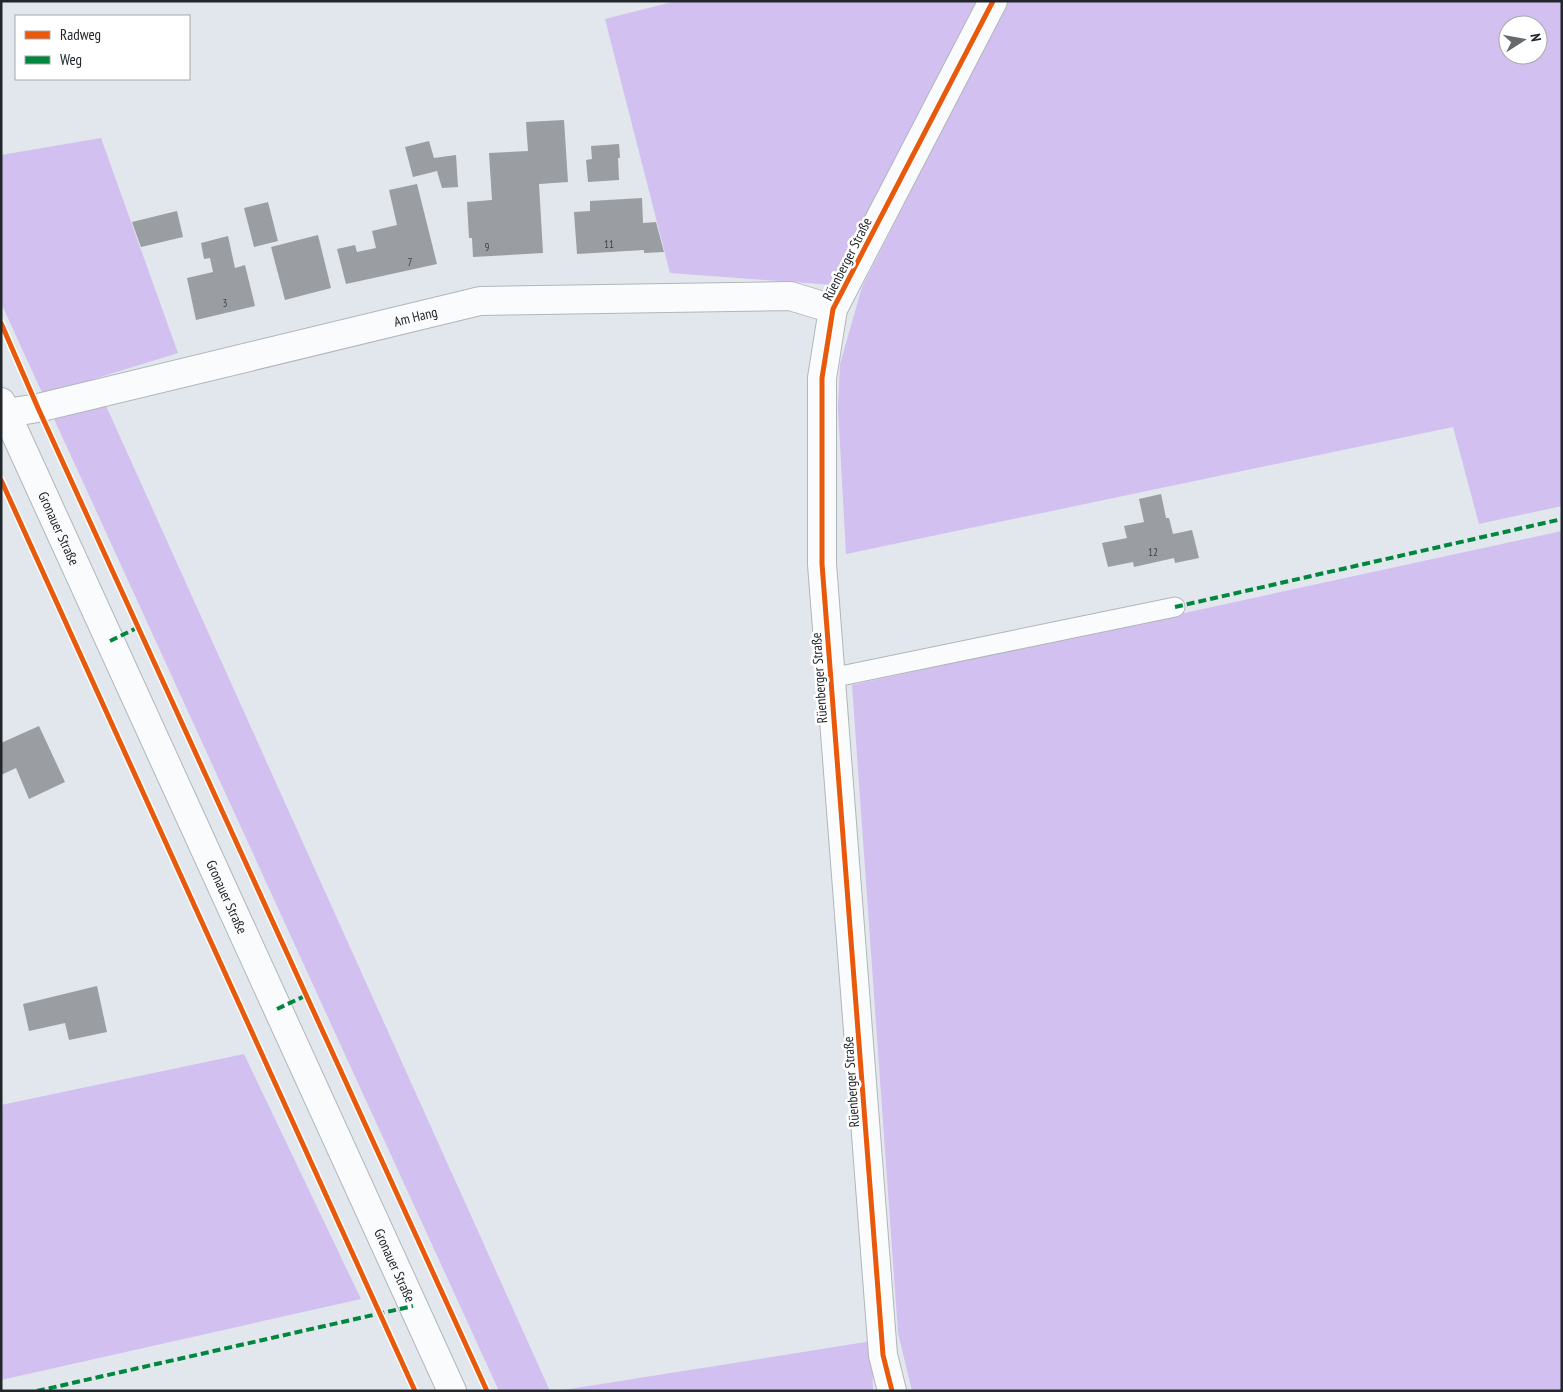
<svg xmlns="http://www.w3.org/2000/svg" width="1563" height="1392" viewBox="0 0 1563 1392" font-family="'PT Sans Narrow',sans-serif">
<rect width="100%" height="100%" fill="#e1e7ed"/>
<path fill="#d2c0f0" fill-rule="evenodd" d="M676,1H981L833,285L670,273L605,19Z
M1008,1H1562V506L1479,524L1453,427L846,554L838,408L840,364L862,287ZM1508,25H1538V55H1508Z
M101,138L178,353L94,379L550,1391H499L1,303V155Z
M1562,531V1391H912L898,1333L852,685Z
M244,1054L361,1299L1,1380V1105Z
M872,1341L873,1391H557Z"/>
<path fill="#9a9da2" d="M564,120L568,182L539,184L543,253L473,257L472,238H469L467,202L492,200L489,153L528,151L526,122Z
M429,141L434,158L456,155L458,187L442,188L437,171L413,177L405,147Z
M619,144L620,158H618L619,180L588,182L586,160L592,159L591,146Z
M417,184L437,264L346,284L337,249L355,245L357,252L376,248L372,231L397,225L389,190Z
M642,198L643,223L656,222L664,252L644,253V250L577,254L574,212L590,211V201Z
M268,202L278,241L254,247L244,208Z
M177,211L183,237L141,247L132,222Z
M318,235L331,288L285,300L271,247Z
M228,236L235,268L245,265L255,306L196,320L187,278L213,272L210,258L204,259L201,243Z
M1161,494L1166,518H1169L1173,534L1192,530L1199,558L1175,563L1174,558L1134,567L1133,562L1108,567L1102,543L1127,538L1124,526L1144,522L1139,499Z
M39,726L65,782L29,799L16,768L1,775V743Z
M97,986L107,1032L69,1040L65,1023L29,1031L23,1004Z"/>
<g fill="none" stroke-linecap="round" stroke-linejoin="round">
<defs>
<path id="lane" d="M831,678L1175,607"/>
<g id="street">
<path id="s1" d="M1,414L38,408L480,301L790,296L833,309"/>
<path d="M892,1391L883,1355L822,564V378L833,309L993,1"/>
</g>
<g id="secondary">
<path id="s2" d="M1,402L452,1391"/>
</g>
</defs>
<use href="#lane" stroke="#b1b6ba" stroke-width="21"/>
<use href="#street" stroke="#b1b6ba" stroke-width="30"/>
<use href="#secondary" stroke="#b1b6ba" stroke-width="30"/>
<use href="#lane" stroke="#fafbfc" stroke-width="19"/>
<use href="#street" stroke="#fafbfc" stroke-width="28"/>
<use href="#secondary" stroke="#fafbfc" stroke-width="28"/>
<path stroke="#00873e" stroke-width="4" stroke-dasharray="8 4" stroke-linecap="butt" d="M1175,607L1562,519
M110,641L139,627
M277,1009L307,995
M37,1391L413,1306"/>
<defs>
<path id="cycleway" d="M1,323L38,408L487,1391
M1,480L415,1391
M892,1391L883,1355L822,564V378L833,309L993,1"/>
</defs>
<use href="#cycleway" stroke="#fff" stroke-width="8"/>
<use href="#cycleway" stroke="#e8590c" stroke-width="5"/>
</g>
<g text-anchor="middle" stroke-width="5" stroke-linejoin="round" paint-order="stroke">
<g font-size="11" fill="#3f4448">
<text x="609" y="248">11</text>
<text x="487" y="251">9</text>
<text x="410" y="266">7</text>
<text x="225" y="307">3</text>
<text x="1153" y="556">12</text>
</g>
<g font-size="14" fill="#21262a" stroke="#fff">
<text transform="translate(847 259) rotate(-63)" y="5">Rüenberger Straße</text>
<text dy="5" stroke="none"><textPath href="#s1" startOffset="426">Am Hang</textPath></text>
<text dy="5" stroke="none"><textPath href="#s2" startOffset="139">Gronauer Straße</textPath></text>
<text transform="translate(819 678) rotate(-94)" y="5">Rüenberger Straße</text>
<text dy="5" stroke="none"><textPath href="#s2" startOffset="544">Gronauer Straße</textPath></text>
<text transform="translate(851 1082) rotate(-94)" y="5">Rüenberger Straße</text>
<text dy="5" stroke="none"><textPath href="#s2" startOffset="949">Gronauer Straße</textPath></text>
</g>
</g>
<rect width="1563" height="1392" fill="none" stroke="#21262a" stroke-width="5"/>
<rect x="15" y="15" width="175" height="65" fill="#ffffff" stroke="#a6a8aa"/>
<rect x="25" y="31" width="25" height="8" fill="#e8590c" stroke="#a6a8aa"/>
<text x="60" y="40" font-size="15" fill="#21262a">Radweg</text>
<rect x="25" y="56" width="25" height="8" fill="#00873e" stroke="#a6a8aa"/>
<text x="60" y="65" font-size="15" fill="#21262a">Weg</text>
<g transform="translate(1523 40) rotate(79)"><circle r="24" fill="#ffffff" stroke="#a6a8aa"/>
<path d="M0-4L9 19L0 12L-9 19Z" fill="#646a6e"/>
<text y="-8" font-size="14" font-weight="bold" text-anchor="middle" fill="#21262a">N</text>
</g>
</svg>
